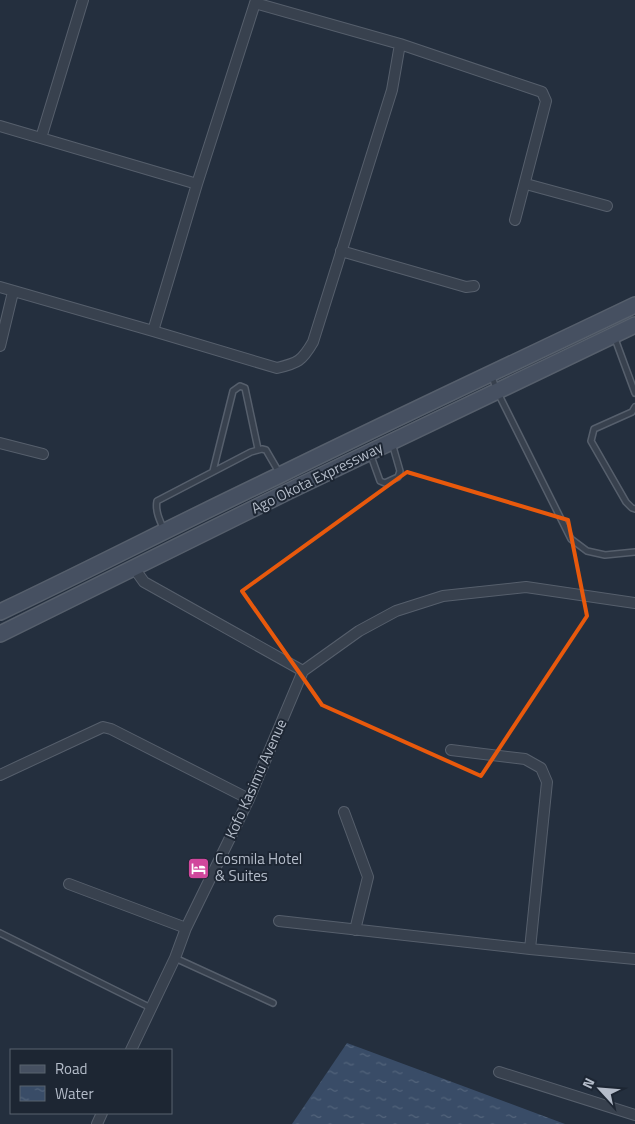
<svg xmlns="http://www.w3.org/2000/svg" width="635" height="1124" viewBox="0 0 635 1124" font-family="'Titillium Web',sans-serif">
<defs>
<pattern id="water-ripples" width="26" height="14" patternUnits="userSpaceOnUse" patternTransform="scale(1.25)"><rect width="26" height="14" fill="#394c67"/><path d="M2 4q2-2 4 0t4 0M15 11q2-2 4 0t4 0" fill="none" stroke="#53647b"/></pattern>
</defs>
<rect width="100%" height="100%" fill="#242f3e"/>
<path fill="url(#water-ripples)" d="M347,1043L565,1124H292Z"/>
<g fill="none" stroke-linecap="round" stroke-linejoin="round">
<defs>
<path id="service" d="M614,336L635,393
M491,374L497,391L571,539L587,551L605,555L635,552
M635,407L632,412L594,429L591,441L626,502L632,508L635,509
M370,453L380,481L385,483L398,477L400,471L392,443
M213,471L233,391L240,386L245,388L258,449
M164,530C160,521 155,511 157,501L251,452L262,449L266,450L280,474
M0,933L151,1008
M175,958L273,1003"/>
<path id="minor" d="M400,44L542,92L546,101L515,220
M0,126L197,184
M41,138L83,0
M526,184L607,206
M341,251L466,287L474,286
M0,287L153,331L277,368C298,363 302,361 313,342L392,90L400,44L255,3
M153,331L197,184L256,0
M0,346L13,292
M0,443L43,454
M134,568L144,582L303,671L359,631L396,611L443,596L526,587L635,603
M451,750L525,759L541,768L547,782L530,949
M0,775L103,727L111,729L249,799
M344,812L368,877L355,930
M69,884L186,928
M279,921L530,949L635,959
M131,1050L175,958L186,928L249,799L303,671
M499,1072L635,1115
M97,1124L102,1113"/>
<path id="secondary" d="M0,612C93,568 185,520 278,476C396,418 516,362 635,305
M0,634L289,491L635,325"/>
</defs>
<use href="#service" stroke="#565f6c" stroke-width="8"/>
<use href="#minor" stroke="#565f6c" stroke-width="12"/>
<use href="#secondary" stroke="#565f6c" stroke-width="18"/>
<use href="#service" stroke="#38414e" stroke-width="5"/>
<use href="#minor" stroke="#38414e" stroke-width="10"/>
<use href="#secondary" stroke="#465061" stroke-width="15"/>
</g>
<path fill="none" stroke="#e8590c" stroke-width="4" stroke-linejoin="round" d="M407,472L568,520L587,616L481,776L322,705L242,591Z"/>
<defs>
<symbol id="hotel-square" viewBox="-11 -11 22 22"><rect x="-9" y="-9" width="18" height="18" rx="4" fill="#d1479c" stroke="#1d2633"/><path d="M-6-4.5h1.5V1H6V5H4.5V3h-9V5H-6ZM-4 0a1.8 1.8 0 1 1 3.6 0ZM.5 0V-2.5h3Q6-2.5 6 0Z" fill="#fff"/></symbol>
</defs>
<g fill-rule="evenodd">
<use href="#hotel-square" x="186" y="856" width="25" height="25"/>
</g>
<g text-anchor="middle" stroke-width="4" stroke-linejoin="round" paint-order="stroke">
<g font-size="15" fill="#b4bcc9" stroke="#1d2633">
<text transform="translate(317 478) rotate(-26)" y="5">Ago Okota Expressway</text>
<text transform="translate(256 779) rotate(-66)" y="5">Kofo Kasimu Avenue</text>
</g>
<g font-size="15" fill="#b4bcc9" stroke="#1d2633" text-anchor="start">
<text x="215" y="864">Cosmila Hotel<tspan x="215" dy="17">&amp; Suites</tspan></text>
</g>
</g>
<rect x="10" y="1049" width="162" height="65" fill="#1d2633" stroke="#59626f"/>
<rect x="20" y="1065" width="25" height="8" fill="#465061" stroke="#59626f"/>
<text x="55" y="1074" font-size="15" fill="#b4bcc9">Road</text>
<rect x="20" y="1086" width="25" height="15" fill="url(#water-ripples)" stroke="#59626f"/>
<text x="55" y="1099" font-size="15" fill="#b4bcc9">Water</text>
<g transform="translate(600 1089) rotate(296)" stroke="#1d2633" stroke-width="4" paint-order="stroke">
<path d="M0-4L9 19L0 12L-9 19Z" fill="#b4bcc9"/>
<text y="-8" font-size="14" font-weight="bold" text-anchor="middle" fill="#b4bcc9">N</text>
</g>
</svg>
